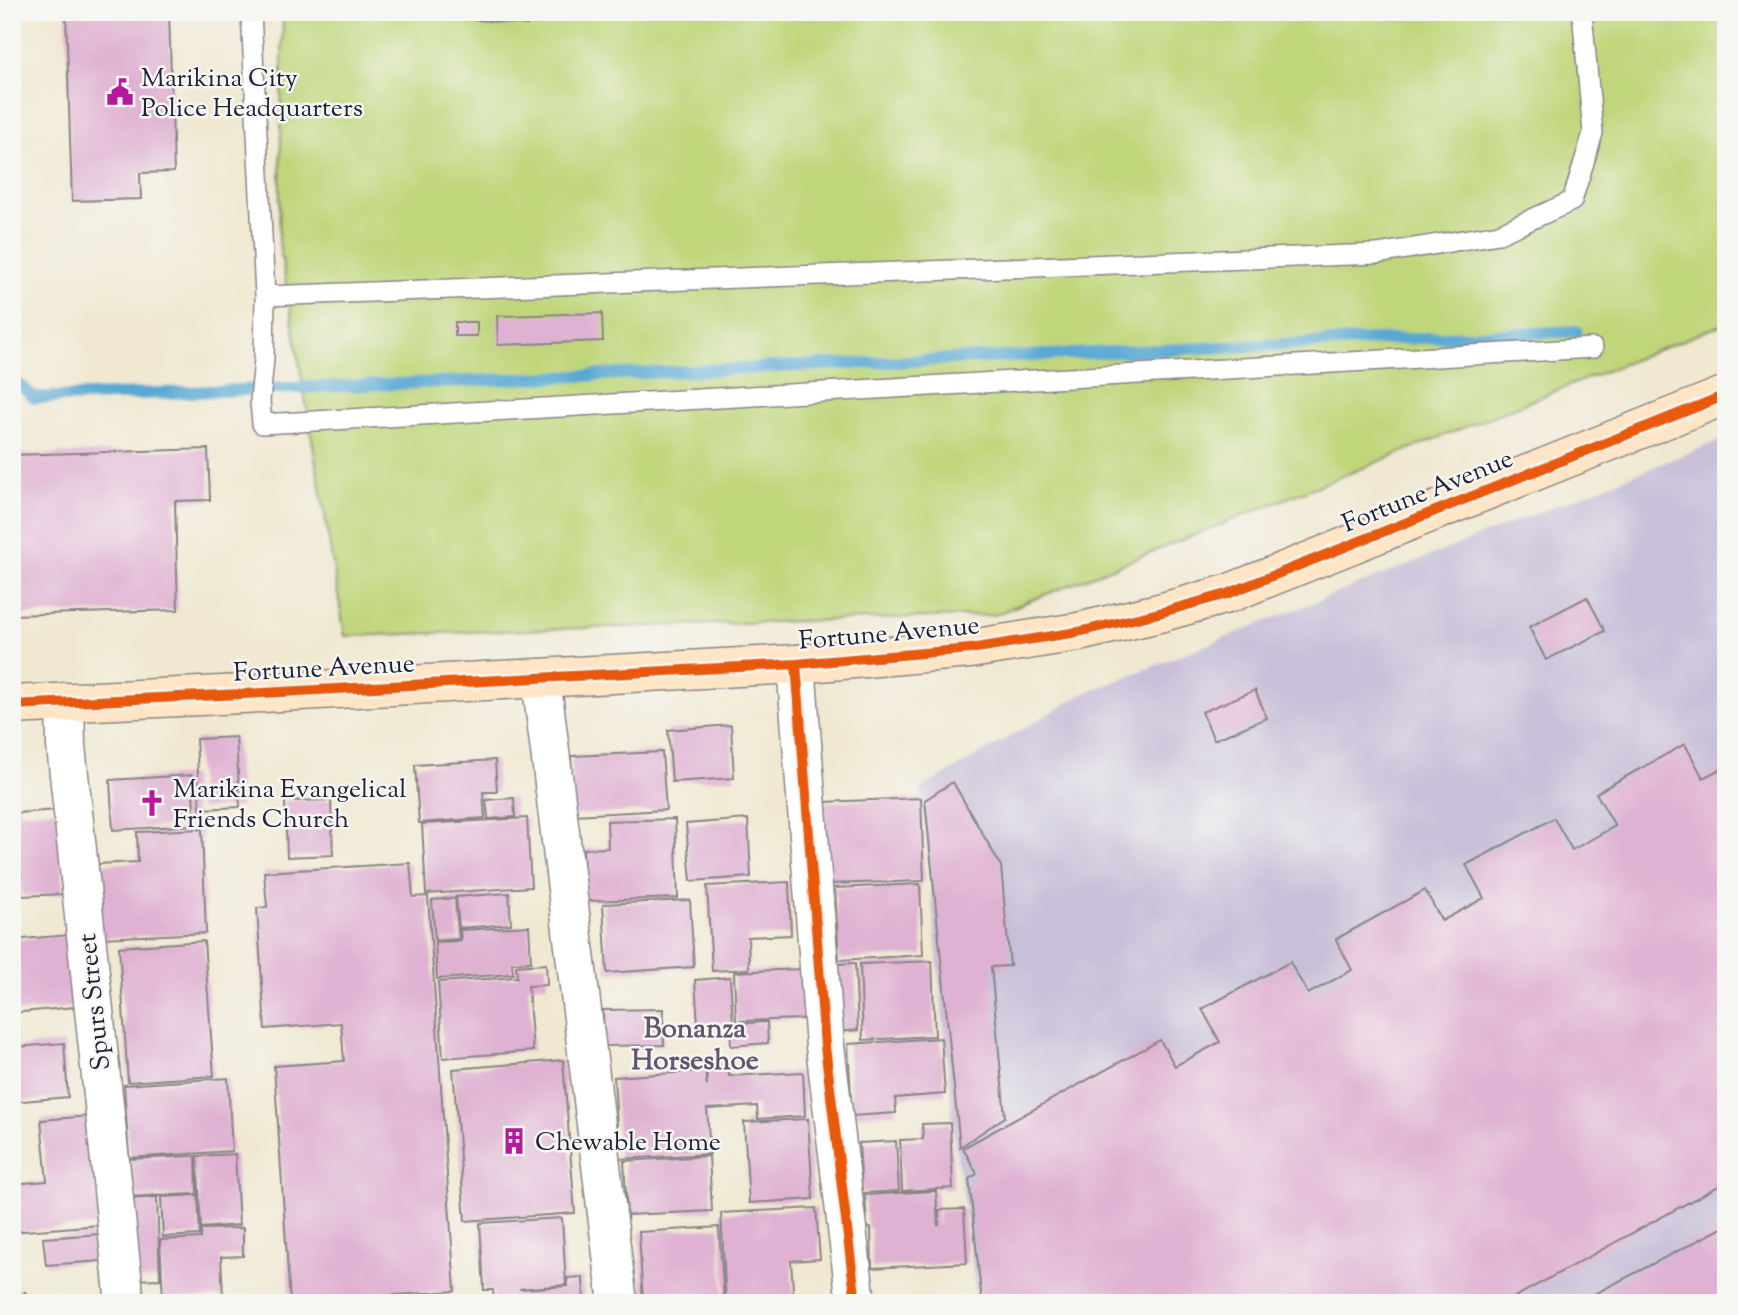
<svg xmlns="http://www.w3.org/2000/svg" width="1738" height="1315" viewBox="0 0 1738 1315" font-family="'Sorts Mill Goudy',serif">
<rect width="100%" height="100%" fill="#f6f6f2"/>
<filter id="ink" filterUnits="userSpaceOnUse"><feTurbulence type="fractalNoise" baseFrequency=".0143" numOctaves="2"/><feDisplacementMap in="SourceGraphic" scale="14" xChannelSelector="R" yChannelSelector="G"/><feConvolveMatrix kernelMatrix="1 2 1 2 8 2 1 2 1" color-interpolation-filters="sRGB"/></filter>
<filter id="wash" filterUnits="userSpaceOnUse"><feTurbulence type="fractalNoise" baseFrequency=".00686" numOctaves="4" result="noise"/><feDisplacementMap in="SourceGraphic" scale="28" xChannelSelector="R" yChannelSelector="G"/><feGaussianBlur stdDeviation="1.57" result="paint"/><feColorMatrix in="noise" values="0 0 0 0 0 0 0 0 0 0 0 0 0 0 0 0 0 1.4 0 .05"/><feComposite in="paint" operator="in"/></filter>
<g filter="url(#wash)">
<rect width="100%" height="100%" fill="#f0e8d1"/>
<path fill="#c8bfd8" d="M1726,438V1303H977L966,1212L956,1150L921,789L1081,695Z"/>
<path fill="#c0d67a" stroke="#717c5a" stroke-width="2" d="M283,12H1726V323L994,615L345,636L279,242Z"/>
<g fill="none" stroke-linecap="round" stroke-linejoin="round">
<path stroke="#59a8d3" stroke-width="12" d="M12,379L35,398L446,382L1577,331"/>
</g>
<g id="blocks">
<path fill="#dfb1d2" d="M66,12H169L174,172L140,173L141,199L72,201Z
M448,12H528L527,25L447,17Z
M602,313L603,341L498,345L497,316Z
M455,322H477V336H455Z
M208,449L210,500L175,501L178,610L12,615V455Z
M1587,597L1605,631L1546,660L1529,627Z
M1255,690L1267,718L1214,740L1202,712Z
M731,725L734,778L672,782L668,730Z
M236,737L240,807L200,809L196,739Z
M1685,744L1703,778L1726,766V1182L1504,1303H982L969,1179L977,1174L963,1148L1160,1040L1175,1066L1220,1042L1202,1009L1290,962L1308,994L1352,970L1336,939L1425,890L1442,921L1484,898L1466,865L1554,818L1572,850L1615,826L1596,793Z
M662,752L666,810L574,815L571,756Z
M495,760L497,792H483L485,818L419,823L415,765Z
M192,775L195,825L113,830L110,780Z
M953,782L1001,866L1010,966L991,967L1005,1117L960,1147L925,800Z
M514,798L515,817L488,819L486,800Z
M921,798L924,881L826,884L823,802Z
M331,800L333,855L287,857L285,801Z
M57,810L63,894L22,896L17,813Z
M527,818L531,887L426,894L422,824Z
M675,819L678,898L585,901L583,849L608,848L607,821Z
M748,819L751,877L691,881L686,824Z
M202,829L206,933L101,938L98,864L138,862L137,832Z
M410,863L413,897L428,896L455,1291L290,1302L274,1066L344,1061L341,1023L265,1029L257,908L267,907L264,872Z
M789,882L791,935L748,937L749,969L712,971L707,886Z
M920,884L923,955L839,960L835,888Z
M509,893L511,924L459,928L456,897Z
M455,898L459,939L435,941L432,900Z
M690,900L694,967L607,973L603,904Z
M529,926L531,962L512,963L513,974L437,979L435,942L461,941L460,930Z
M69,935L75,1007L12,1013V940Z
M204,941L214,1076L128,1082L119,947Z
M932,961L935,1036L863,1040L860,964Z
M855,963L858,1030L840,1032L836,964Z
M546,964L547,985L528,986L533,1051L443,1058L438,982L517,977L516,966Z
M802,969L804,1019L736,1021L734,972Z
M730,977L733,1022L698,1025L695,980Z
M663,1009L664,1045L604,1046L603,1010Z
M12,1016H14L17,1047L64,1043L68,1097L12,1102Z
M767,1022L768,1043L731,1046L730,1024Z
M941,1038L945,1094L895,1098L896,1113L852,1116L848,1044Z
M728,1058L729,1076L803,1072L805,1116L758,1119L757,1106L707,1109L710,1154L619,1159L614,1077L705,1071L707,1085L706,1060Z
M563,1060L575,1213L465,1221L453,1069Z
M228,1078L232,1151L129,1158L124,1085Z
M90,1116L100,1225L12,1232V1184L47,1181L41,1120Z
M808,1119L813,1199L749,1203L744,1122Z
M950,1123L953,1188L902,1191L900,1140L923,1139L922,1124Z
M896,1141L899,1191L862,1193L859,1143Z
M235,1154L239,1225L201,1228L197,1156Z
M196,1156L197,1194L127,1197L126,1159Z
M709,1156L712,1211L627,1215L624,1161Z
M936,1191L938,1225H939V1210L964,1209L967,1263L872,1268L871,1228H867L865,1195Z
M198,1195L200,1235L163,1237L161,1197Z
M157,1197L160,1279L133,1280L129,1199Z
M816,1208L820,1259L791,1261L794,1303H726L721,1213Z
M562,1218L566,1285L519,1289L568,1286L567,1278L583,1277L584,1303H494L493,1290H484L480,1223Z
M1726,1226V1303H1577Z
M719,1227L724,1302L643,1303L639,1232Z
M243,1228V1256L221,1257L223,1297L163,1299L160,1240L201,1238V1229Z
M101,1234L102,1261L46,1265L43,1238Z
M25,1292L34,1303H12V1302Z"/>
</g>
</g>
<g filter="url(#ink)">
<use href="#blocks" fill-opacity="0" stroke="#898586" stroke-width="2"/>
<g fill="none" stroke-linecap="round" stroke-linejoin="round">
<defs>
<path id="service" d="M251,12L265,296L264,359L260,401L262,424L1593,348
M265,296L1377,254L1499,234L1572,201L1593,133L1582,12"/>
<path id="minor" d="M796,664L825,1046L856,1303
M541,678L618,1303
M65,702L66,746L125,1303"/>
<path id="secondary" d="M12,705L263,693L796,664L970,649L1078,632L1159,613L1227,594L1726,395"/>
</defs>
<use href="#service" stroke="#898586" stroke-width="22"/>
<use href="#minor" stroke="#898586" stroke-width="41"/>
<use href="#secondary" stroke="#898586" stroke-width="41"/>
<use href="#service" stroke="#fff" stroke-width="19"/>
<use href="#minor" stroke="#fff" stroke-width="38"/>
<use href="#secondary" stroke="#fde5c5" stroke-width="38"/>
<defs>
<path id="cycleway" d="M796,664L825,1046L856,1303
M12,705L263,693L796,664L970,649L1078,632L1159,613L1227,594L1726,395"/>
</defs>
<use href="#cycleway" stroke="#f6f6f2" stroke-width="15"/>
<use href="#cycleway" stroke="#e8590c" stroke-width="10"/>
</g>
</g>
<defs>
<symbol id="civic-bare" viewBox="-9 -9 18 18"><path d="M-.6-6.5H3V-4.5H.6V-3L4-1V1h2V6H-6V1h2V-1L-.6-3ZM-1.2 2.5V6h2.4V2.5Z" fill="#b5179e" stroke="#f6f6f2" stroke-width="2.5" paint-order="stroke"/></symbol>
<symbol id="church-bare" viewBox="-9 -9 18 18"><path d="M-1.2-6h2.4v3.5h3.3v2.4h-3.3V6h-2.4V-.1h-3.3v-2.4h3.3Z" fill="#b5179e" stroke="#f6f6f2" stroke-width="2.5" paint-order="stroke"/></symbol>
<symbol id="building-bare" viewBox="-9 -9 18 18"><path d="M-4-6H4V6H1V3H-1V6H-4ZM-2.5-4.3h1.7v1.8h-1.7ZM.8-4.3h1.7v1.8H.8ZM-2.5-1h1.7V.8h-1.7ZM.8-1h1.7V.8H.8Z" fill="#b5179e" stroke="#f6f6f2" stroke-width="2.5" paint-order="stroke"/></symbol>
</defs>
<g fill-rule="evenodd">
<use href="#civic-bare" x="101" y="73" width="38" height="38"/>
<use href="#church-bare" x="133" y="784" width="38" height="38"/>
<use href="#building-bare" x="495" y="1122" width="38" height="38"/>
</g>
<g text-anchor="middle" stroke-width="5" stroke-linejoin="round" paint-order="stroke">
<g font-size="26" fill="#22223b" stroke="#f6f6f2" text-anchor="start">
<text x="141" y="86">Marikina City<tspan x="141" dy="30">Police Headquarters</tspan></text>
<text x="173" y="797">Marikina Evangelical<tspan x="173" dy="30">Friends Church</tspan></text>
<text x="535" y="1150">Chewable Home</text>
</g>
<g font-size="26" fill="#22223b" stroke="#f6f6f2">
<text transform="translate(1427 490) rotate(-22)" y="9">Fortune Avenue</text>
<text transform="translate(889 632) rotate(-5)" y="9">Fortune Avenue</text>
<text transform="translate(324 667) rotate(-3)" y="9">Fortune Avenue</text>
<text transform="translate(93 1002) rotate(-96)" y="9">Spurs Street</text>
</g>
<g font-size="28" font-weight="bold" fill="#645470" stroke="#f6f6f2">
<text x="695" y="1037">Bonanza<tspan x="695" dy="32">Horseshoe</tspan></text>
</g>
</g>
<rect width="1738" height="1315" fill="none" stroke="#f6f6f2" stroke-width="42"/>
</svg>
